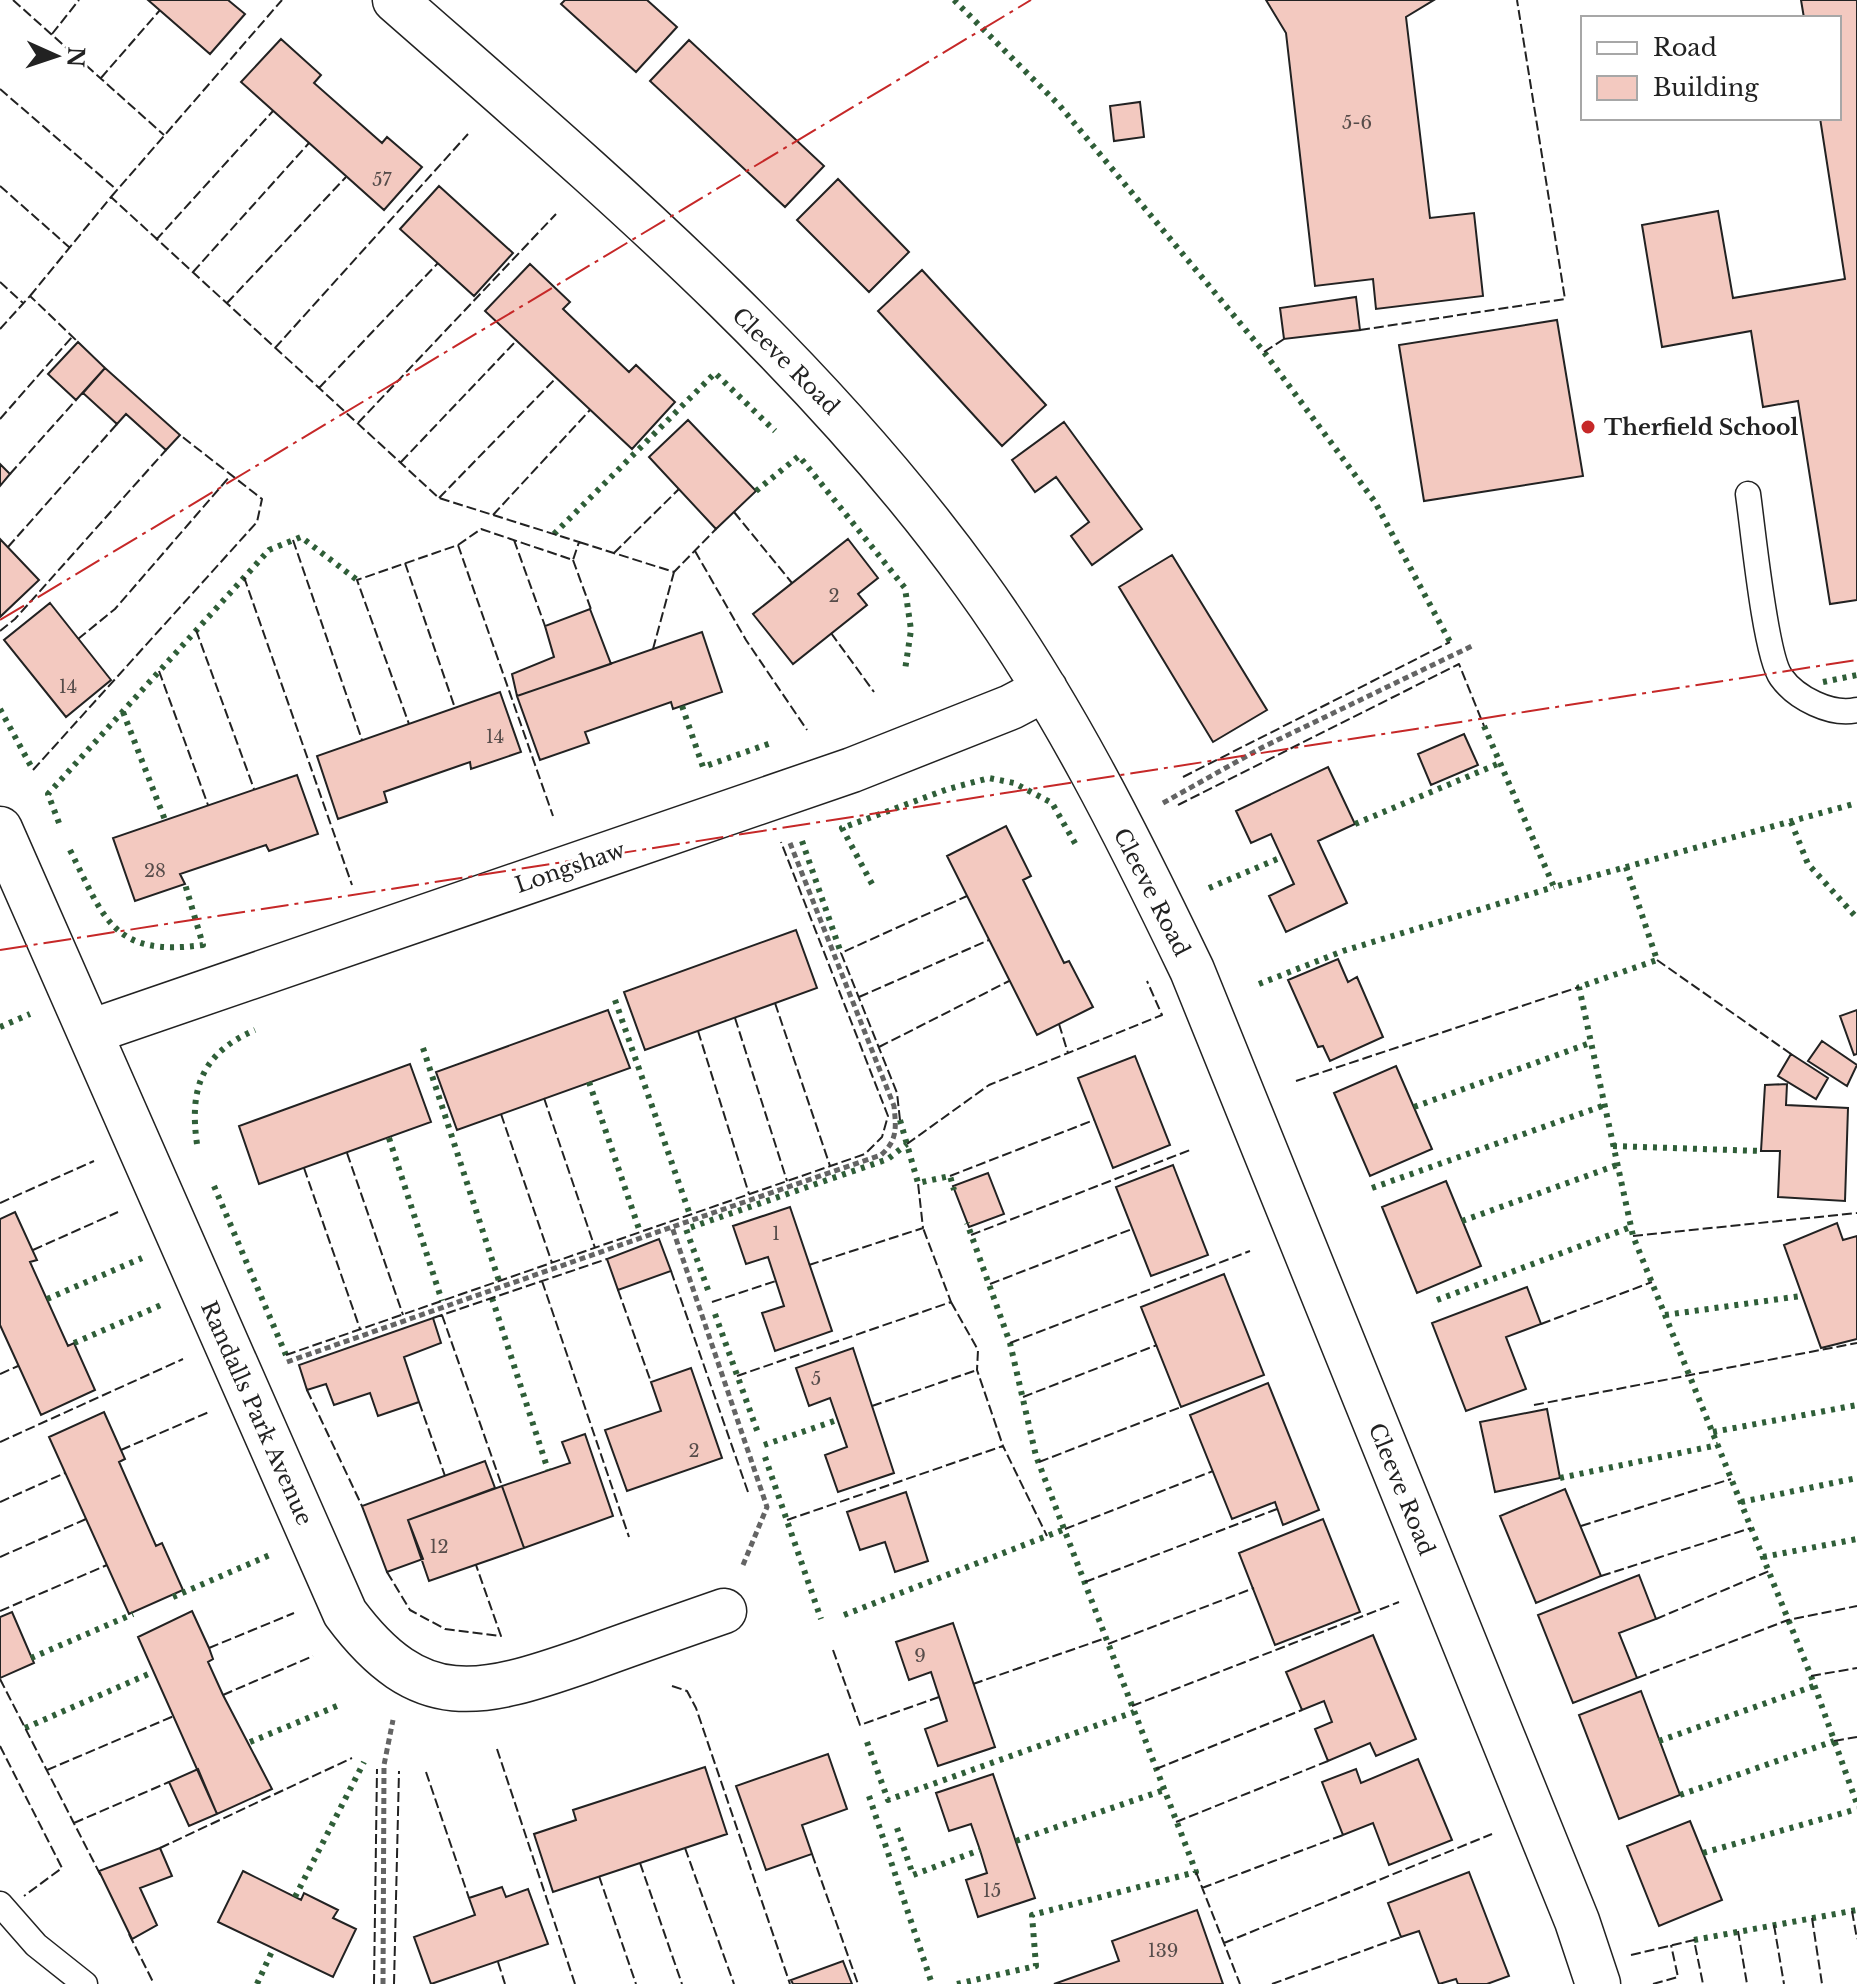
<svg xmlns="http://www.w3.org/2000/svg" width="1857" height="1984" viewBox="0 0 1857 1984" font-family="'Libre Baskerville',serif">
<rect width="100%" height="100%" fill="#fff"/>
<path fill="#f3c9c0" stroke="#222" stroke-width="2" d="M148,0H228L245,14L210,54Z
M565,0H647L677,27L636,72L561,4Z
M1266,0H1434L1406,17L1430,218L1474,213L1483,296L1376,309L1373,279L1315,286L1286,33Z
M1801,0H1857V600L1830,604L1798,401L1763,407L1751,331L1662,347L1642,225L1718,211L1733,298L1845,279L1820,118H1839V18H1804Z
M281,39L321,75L314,83L382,143L387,137L422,167L384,210L241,82Z
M689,40L824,166L785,207L650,81Z
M1140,102L1144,137L1114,141L1110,106Z
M838,179L909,252L869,292L797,220Z
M439,186L513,253L474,296L400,229Z
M530,264L570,302L563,309L629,372L636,365L675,402L632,449L485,311Z
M922,270L1046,405L1002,446L878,311Z
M1356,297L1360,330L1284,339L1280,308Z
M1557,320L1583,476L1424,501L1399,345Z
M78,342L105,368L76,400L48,374Z
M105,368L180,435L166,450L126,414L117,424L83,393Z
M688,420L756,491L716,529L649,457Z
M1064,422L1142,529L1092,565L1071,536L1089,522L1056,477L1035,492L1012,460Z
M0,464L10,474L0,486Z
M0,539L39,580L0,617Z
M848,539L878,578L858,594L867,605L793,664L753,614Z
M1172,555L1267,710L1213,742L1119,587Z
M50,603L111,680L66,717L4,640Z
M590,609L611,664L517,696L512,674L554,657L545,626Z
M702,632L722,692L673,709L671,702L585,732L589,743L540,760L517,696Z
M500,692L521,752L471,769L470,762L384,792L387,802L338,819L317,756Z
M1464,734L1478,765L1431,785L1418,754Z
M1328,767L1355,824L1318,841L1347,903L1286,932L1269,896L1294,884L1271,834L1251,843L1236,811Z
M297,775L318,834L269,851L266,845L180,874L185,884L135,901L113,838Z
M1006,826L1031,876L1023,880L1064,963L1069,961L1093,1007L1037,1035L947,856Z
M796,930L817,988L645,1050L624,992Z
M1338,959L1348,982L1357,977L1383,1037L1330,1061L1323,1046L1318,1047L1288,980Z
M608,1010L630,1068L457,1130L436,1072Z
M1857,1010V1054L1854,1055L1840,1016Z
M1822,1041L1857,1065L1847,1086L1808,1061Z
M1791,1054L1828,1078L1816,1099L1778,1076Z
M1135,1056L1170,1145L1113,1168L1078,1078Z
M410,1064L431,1122L259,1184L239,1126Z
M1396,1066L1432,1149L1370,1176L1334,1093Z
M1787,1084L1786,1105L1848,1108L1845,1201L1778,1197L1780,1151H1761L1765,1085Z
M1173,1165L1208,1255L1151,1276L1116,1187Z
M988,1173L1004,1214L969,1227L953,1186Z
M1446,1181L1481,1266L1417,1293L1382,1207Z
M790,1207L832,1331L775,1351L762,1313L784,1306L768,1257L746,1264L733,1226Z
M15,1212L37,1260L30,1262L68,1346L74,1343L95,1390L41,1415L0,1325V1219Z
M1837,1223L1843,1240L1857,1236V1339L1821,1348L1784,1245Z
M659,1239L671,1271L618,1290L607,1259Z
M1224,1274L1264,1375L1181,1407L1141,1307Z
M1527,1287L1541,1324L1506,1337L1526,1389L1466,1411L1432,1323Z
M433,1318L441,1343L404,1357L419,1402L378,1416L370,1393L334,1405L326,1384L307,1390L299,1365Z
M853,1348L894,1473L838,1492L825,1455L847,1447L830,1398L809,1406L796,1368Z
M691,1368L722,1458L627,1491L605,1430L661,1411L651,1382Z
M1268,1383L1319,1510L1283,1525L1275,1502L1232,1519L1190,1415Z
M1547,1409L1560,1478L1495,1492L1480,1422Z
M104,1412L125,1459L119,1462L156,1546L162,1543L183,1590L129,1614L49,1437Z
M585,1434L613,1516L524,1548L502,1486L570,1463L562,1442Z
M485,1461L495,1488L408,1520L423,1559L387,1572L362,1506Z
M502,1486L524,1548L429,1581L408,1520Z
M1565,1489L1601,1576L1536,1603L1500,1516Z
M906,1492L928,1561L895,1572L885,1542L860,1550L847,1512Z
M1323,1519L1360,1612L1275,1645L1239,1553Z
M1639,1575L1656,1619L1619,1633L1637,1678L1573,1703L1538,1615Z
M192,1611L209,1648L213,1659L208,1662L223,1695L272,1789L217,1814L138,1637Z
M12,1612L34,1663L0,1678V1617Z
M953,1623L995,1747L938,1766L925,1729L947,1721L931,1672L909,1680L896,1642Z
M1373,1635L1416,1739L1376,1756L1370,1743L1328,1761L1315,1729L1332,1722L1324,1701L1302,1710L1286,1672Z
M1641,1691L1680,1795L1619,1819L1579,1715Z
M828,1754L847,1809L802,1825L812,1854L766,1870L736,1786Z
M1418,1759L1452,1840L1389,1865L1373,1823L1343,1835L1322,1782L1356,1769L1361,1783Z
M705,1767L727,1834L553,1892L534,1834L576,1820L573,1810Z
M198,1769L217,1814L189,1826L169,1782Z
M993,1774L1035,1898L978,1917L966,1880L987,1873L980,1850L971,1824L949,1831L936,1793Z
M1690,1821L1722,1900L1659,1926L1627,1846Z
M160,1848L172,1876L140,1888L157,1925L132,1939L99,1871Z
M243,1871L301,1900L304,1893L338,1910L333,1918L356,1929L333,1977L218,1922Z
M1469,1872L1509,1976L1487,1984H1458L1456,1979L1439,1984L1419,1931L1401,1937L1388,1903Z
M502,1887L506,1897L528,1889L548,1944L431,1984L414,1937L475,1915L469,1898Z
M1197,1910L1223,1984H1054L1119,1961L1112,1941Z
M843,1961L852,1984H793L791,1980Z"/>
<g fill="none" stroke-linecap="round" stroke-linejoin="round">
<defs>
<path id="service" d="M1748,494C1753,529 1765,655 1781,677C1796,698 1831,716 1857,710
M0,1904L36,1945L85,1984"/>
<path id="minor" d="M395,0C600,180 813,359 974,582C1061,702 1128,837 1192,970L1577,1921L1598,1984
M0,829L345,1613C420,1714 480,1697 586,1660C632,1643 678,1627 724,1611
M90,1032L852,770L1011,707L1045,689"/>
</defs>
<use href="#service" stroke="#222" stroke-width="27"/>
<use href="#minor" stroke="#222" stroke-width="47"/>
<path stroke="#646464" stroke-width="5" stroke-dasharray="6 4" stroke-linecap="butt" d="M1163,803L1263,747L1474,645
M287,1362L672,1227
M743,1565L767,1507L672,1227L881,1155C898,1140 896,1127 894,1106L790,843
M383,1984L384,1765L393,1720"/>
<use href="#service" stroke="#fff" stroke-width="24"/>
<use href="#minor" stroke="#fff" stroke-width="44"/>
<path stroke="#2f5e38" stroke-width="6" stroke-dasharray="4 6" stroke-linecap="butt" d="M954,0L1060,106L1264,352L1375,502L1450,642
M756,491L799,456L905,588L911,630L905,670
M554,534L715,373L775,431
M1823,682L1857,675
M682,706L703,767L771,743
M0,709L33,770
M123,712L165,820
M1484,726L1554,887L1857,803
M1791,822L1808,864L1857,918
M59,823L48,794L269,550L301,537L357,580
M1355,824L1500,763
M802,841L841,953
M70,850C105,920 113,957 203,945L185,884
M1626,867L1657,960L1579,987L1633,1236L1811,1676L1857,1804
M872,884L842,828L948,789L989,778L1014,783L1052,803L1076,845
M1209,888L1282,857
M1259,984L1343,951L1554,887
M615,1000L690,1215
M0,1027L30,1014
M423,1048L499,1281
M589,1082L640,1232
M1414,1107L1590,1043
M900,1120L918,1183L950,1176L954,1190
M389,1138L442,1301
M197,1144C189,1088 202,1053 255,1030
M1613,1146L1761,1151
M214,1186L286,1355
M1372,1188L1605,1105
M1462,1221L1617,1165
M708,1290L686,1229L888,1159L907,1144
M492,1298L548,1470
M47,1299L142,1258
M1437,1300L1631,1227
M715,1314L758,1433
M1665,1315L1801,1296
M74,1343L161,1305
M1713,1432L1857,1405
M764,1445L837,1420
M765,1457L821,1619
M1560,1478L1718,1445
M1741,1502L1857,1478
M1763,1557L1857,1539
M173,1597L272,1554
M844,1615L1065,1529
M31,1658L133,1614
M25,1728L153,1672
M1659,1741L1814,1686
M250,1742L337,1706
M867,1742L888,1800L1134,1712
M1680,1795L1834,1741
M869,1796L932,1984
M897,1828L913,1875L980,1850
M1016,1841L1164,1790
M1703,1853L1857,1809
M295,1897L364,1762
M1694,1940L1857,1910
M257,1984L273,1949
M957,1984L1036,1966L1032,1915L1196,1872L1036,1456L1010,1343L967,1223"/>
<path stroke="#222" stroke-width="2" stroke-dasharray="10 4" stroke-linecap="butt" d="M13,0L164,135
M52,34L79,0
M101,78L160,10
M0,89L117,190
M0,186L69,247
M111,197L282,0
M156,240L273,111
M193,272L309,143
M0,282L23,303
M30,296L111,197L439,498L579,542L573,560L481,529L458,545L357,580L409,724
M227,303L346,177
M0,329L30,296L78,342
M1360,330L1565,299L1517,0
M275,348L468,134
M1264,352L1284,339
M319,388L438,263
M0,419L72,337
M358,423L556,214
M401,462L517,340
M10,474L76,400
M439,498L556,378
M734,512L792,583
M493,515L590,410
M293,540L362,740
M514,540L545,626
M579,542L674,572L716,529
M458,545L553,816
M8,547L117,424
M695,551L746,640L807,730
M614,553L679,489
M573,560L592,612
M405,563L455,708
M244,577L352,885
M196,630L254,789
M0,631L15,619L166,450
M831,633L874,692
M78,639L115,609L231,475
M653,649L674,572
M159,671L208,805
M33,770L257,522L262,499L180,435
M1183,777L1450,642
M1178,805L1459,664L1484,726
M1657,960L1791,1054
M859,997L989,940
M775,1003L830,1166
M735,1018L787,1181
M1059,1024L1068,1053
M698,1031L749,1194
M879,1047L1009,981
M1296,1081L1579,987
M544,1098L595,1248
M501,1114L552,1263
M900,1120L897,1093L841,953L967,896
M907,1144L989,1085L1162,1015L1147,981
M347,1153L403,1315
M304,1168L360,1329
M950,1176L1094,1120
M0,1203L94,1161
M971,1235L1190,1150
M1633,1236L1857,1213
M33,1250L118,1212
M809,1265L923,1228L918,1183
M671,1271L748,1492
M542,1281L629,1537
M990,1284L1132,1229
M618,1290L651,1382
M712,1302L776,1281
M951,1302L978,1350L977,1370L1003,1446
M442,1315L502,1486
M433,1318L607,1259
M1541,1324L1652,1282
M1010,1343L1250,1251
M286,1355L865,1154L882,1137L888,1116L781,842
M0,1374L18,1366
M737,1376L951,1302L923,1228
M307,1390L362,1506
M1023,1397L1157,1345
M419,1402L445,1476
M1534,1405L1857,1343
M872,1406L977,1370
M0,1442L183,1359
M121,1450L209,1412
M1039,1462L1181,1407
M0,1502L65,1473
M787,1520L1003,1446L1047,1536
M1581,1526L1731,1479
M1065,1529L1213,1471
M0,1557L86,1519
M387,1572L410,1610L445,1629L501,1636L476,1565
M1601,1576L1751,1528
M1085,1582L1277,1509
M0,1611L107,1565
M1656,1619L1769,1571
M1108,1644L1254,1588
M209,1648L294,1613
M833,1650L860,1725L939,1697
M1811,1676L1857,1668
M1637,1678L1788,1620L1857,1606
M0,1679L101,1876
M973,1684L1106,1638
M672,1686L687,1691L696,1708L790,1984
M223,1695L313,1656
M1132,1706L1399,1602
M1834,1741L1857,1737
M0,1746L62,1868L24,1896
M497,1749L575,1984
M1156,1769L1302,1710
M47,1770L174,1716
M426,1772L469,1898
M1176,1822L1328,1761
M74,1823L169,1782
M160,1848L352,1758
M685,1848L734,1984
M812,1854L858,1984
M640,1863L682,1984
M1196,1872L1240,1984
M599,1876L636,1984
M1202,1888L1343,1835
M1852,1911L1857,1939
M1812,1918L1822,1984
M1774,1925L1784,1984
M1738,1931L1747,1984
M129,1934L154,1984
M1224,1943L1492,1834
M1631,1955L1694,1940L1703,1984
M498,1962L505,1984
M374,1984L377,1769
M394,1984L399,1771
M1272,1984L1401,1937
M1653,1984L1678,1977L1671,1945"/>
<path stroke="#c62828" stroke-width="2" stroke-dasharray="28 6 4 6" stroke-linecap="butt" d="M0,620L1031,0
M0,950L1857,660"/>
</g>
<circle fill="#c62828" stroke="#fff" stroke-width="3" cx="1588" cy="427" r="8"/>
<g text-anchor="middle" stroke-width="6" stroke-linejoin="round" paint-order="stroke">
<g font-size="18" fill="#564c4a">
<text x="1357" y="129">5-6</text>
<text x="382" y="186">57</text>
<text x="834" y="602">2</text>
<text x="68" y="693">14</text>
<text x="495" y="743">14</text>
<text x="155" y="877">28</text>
<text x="776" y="1240">1</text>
<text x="816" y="1385">5</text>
<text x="694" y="1457">2</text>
<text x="439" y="1553">12</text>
<text x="920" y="1662">9</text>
<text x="992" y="1897">15</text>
<text x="1163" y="1957">139</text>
</g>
<g font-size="22" fill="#222" stroke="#fff">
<text transform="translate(786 361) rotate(45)" y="8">Cleeve Road</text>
<text transform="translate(570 867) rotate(-19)" y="8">Longshaw</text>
<text transform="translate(1152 892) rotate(63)" y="8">Cleeve Road</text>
<text transform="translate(257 1413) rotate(66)" y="8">Randalls Park Avenue</text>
<text transform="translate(1402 1489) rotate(68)" y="8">Cleeve Road</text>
</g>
<g font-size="22" font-weight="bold" fill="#222" stroke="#fff" text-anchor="start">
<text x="1604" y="435">Therfield School</text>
</g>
</g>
<rect x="1581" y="16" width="260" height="104" fill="#ffffff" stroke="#a7a7a7" stroke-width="2"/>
<rect x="1597" y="42" width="40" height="12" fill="#ffffff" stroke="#a7a7a7" stroke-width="2"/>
<text x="1653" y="56" font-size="24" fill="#222222">Road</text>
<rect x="1597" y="76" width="40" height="24" fill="#f3c9c0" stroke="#a7a7a7" stroke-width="2"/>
<text x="1653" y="96" font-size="24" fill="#222222">Building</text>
<g transform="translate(56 56) rotate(93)" stroke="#ffffff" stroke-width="6" paint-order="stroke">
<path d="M0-6L14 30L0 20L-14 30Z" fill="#222222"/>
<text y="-12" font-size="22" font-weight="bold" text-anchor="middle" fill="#222222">N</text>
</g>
</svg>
